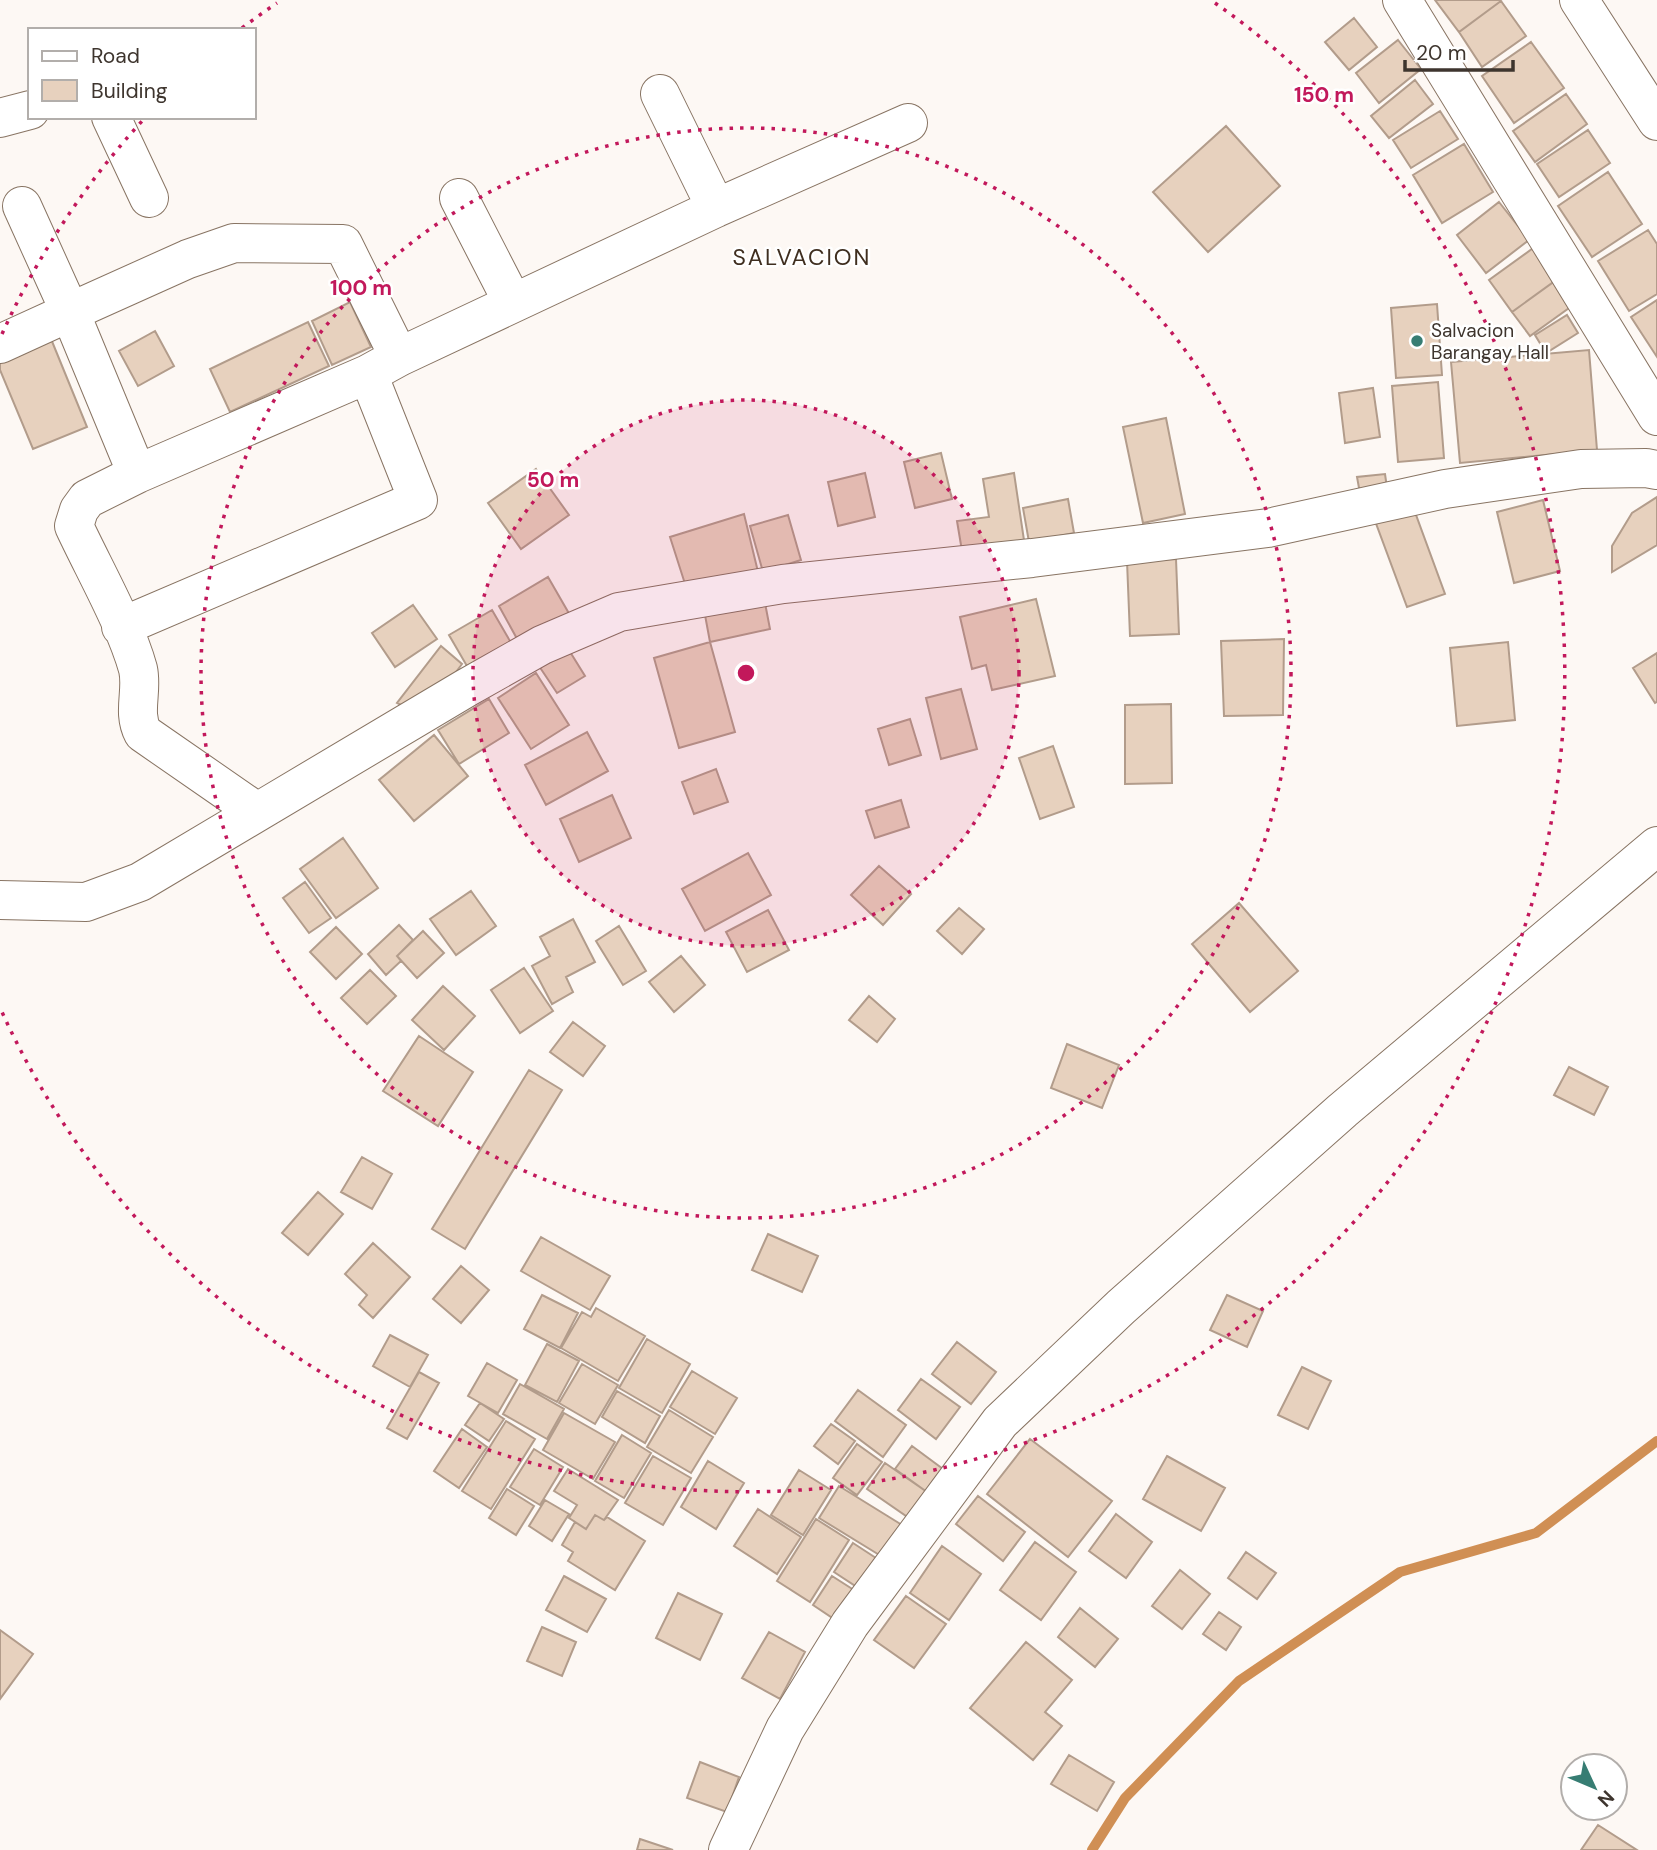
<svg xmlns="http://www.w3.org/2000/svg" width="1657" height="1850" viewBox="0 0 1657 1850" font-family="'DM Sans',sans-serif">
<rect width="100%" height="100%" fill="#fdf8f4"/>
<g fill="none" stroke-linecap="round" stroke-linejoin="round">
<path stroke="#d08f54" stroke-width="10" d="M1092,1850L1125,1798L1239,1681L1400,1572L1536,1533L1657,1441"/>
</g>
<path fill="#e7d1be" stroke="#b29c8b" stroke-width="2" d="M1435,0H1500L1501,1L1459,32Z
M1501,1L1526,36L1482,67L1459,32Z
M1354,18L1377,47L1349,70L1325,42Z
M1398,40L1421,69L1379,103L1356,73Z
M1531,42L1564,88L1514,123L1482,76Z
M1415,80L1433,104L1389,138L1371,116Z
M1566,94L1587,124L1535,162L1513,131Z
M1440,111L1458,139L1411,168L1393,140Z
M1226,126L1280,186L1208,252L1153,192Z
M1588,130L1610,163L1559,197L1537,164Z
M1464,144L1493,192L1442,223L1413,175Z
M1608,172L1642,224L1592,257L1558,206Z
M1499,202L1529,240L1486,273L1457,235Z
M1648,230L1657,244V294L1629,311L1598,261Z
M1536,246L1559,278L1512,312L1489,280Z
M1559,278L1576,303L1530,336L1512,312Z
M1657,300V357L1631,317Z
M350,302L371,347L332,365L312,321Z
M1437,304L1442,375L1396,378L1391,308Z
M1567,315L1578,333L1546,353L1535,335Z
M308,322L329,366L230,412L210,369Z
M155,331L174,366L138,386L119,351Z
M49,334L87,427L33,449L0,370V355Z
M1589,350L1597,450L1460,463L1451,362Z
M1438,382L1444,458L1398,462L1392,386Z
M1373,388L1380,437L1345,443L1339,393Z
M1166,418L1185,514L1143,523L1123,427Z
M941,453L952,499L915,508L904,462Z
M536,469L569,515L521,549L488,503Z
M865,473L875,517L838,526L828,482Z
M1014,473L1025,547L963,557L957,521L989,517L983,479Z
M1385,474L1388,495L1361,499L1357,477Z
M1657,497V545L1612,572V546L1632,513Z
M1068,499L1074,533L1029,542L1023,508Z
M1543,500L1560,571L1514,583L1497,512Z
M1412,504L1445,594L1407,607L1374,518Z
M744,514L759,576L686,587L670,537Z
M788,515L801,560L763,572L750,526Z
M1176,559L1179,634L1130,636L1127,561Z
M548,577L571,617L521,646L499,606Z
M1036,599L1055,676L992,690L986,665L972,669L960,617Z
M765,603L770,629L710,642L705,615Z
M413,605L437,639L395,667L372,633Z
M492,610L514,648L471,673L449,635Z
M1284,639L1283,715L1224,716L1221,641Z
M710,642L735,732L679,748L654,658Z
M1508,642L1515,720L1457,726L1450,648Z
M441,646L462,664L438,696L413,711L397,703Z
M567,647L585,676L557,693L539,666Z
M1657,653V702L1655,703L1633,668Z
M536,673L569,725L531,749L498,698Z
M961,689L977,749L941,759L926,698Z
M489,699L509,733L459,764L438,730Z
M1171,704L1172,783L1125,784V705Z
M910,719L921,755L889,765L878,729Z
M587,732L608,771L546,805L525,765Z
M434,735L468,776L414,821L379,780Z
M1053,746L1074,807L1040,819L1019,758Z
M716,769L728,802L694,814L682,782Z
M612,795L631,838L579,862L560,819Z
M901,800L909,827L875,838L866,811Z
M343,838L378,888L336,918L300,869Z
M748,853L771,895L705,931L682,889Z
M879,866L911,894L883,925L851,895Z
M305,882L331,918L309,933L283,898Z
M471,891L496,926L456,955L430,919Z
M1239,903L1298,971L1250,1012L1192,944Z
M959,908L984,929L962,954L937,931Z
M768,910L789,950L747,972L726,932Z
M573,919L595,962L566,977L573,992L552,1004L532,966L550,956L540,937Z
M399,925L413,940L397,956L401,961L386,975L368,954Z
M619,926L646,971L623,985L596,941Z
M336,927L362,954L336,979L310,952Z
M423,931L444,953L417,978L397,956Z
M681,956L705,985L674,1012L649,982Z
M524,968L553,1011L520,1033L491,990Z
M370,970L396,996L367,1024L341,998Z
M443,986L475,1016L444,1050L412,1020Z
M869,996L895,1019L877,1042L849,1020Z
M573,1022L605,1046L583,1076L550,1052Z
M419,1036L473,1072L438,1126L383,1091Z
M1067,1044L1119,1065L1102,1108L1051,1088Z
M1569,1067L1608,1087L1594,1115L1554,1095Z
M529,1070L562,1090L465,1249L432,1229Z
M362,1157L392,1174L372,1209L341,1192Z
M318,1192L343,1214L308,1255L282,1233Z
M768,1234L818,1256L802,1292L752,1270Z
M541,1237L610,1276L590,1310L521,1271Z
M373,1243L410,1277L373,1318L359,1305L367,1295L345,1274Z
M461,1266L489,1290L461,1323L433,1299Z
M542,1295L578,1313L560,1348L524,1329Z
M1227,1295L1263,1311L1247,1347L1210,1330Z
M596,1308L645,1336L618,1381L561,1348L582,1312L591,1317Z
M390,1335L428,1355L410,1387L373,1366Z
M647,1339L690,1364L662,1413L619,1388Z
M957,1342L996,1372L971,1404L932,1374Z
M547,1344L579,1361L557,1402L525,1385Z
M487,1363L517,1380L498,1413L468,1396Z
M582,1364L618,1385L595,1424L559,1403Z
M1302,1367L1331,1381L1308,1429L1278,1415Z
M692,1371L737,1398L715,1434L670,1407Z
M419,1372L439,1383L407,1439L387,1428Z
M921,1379L960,1407L936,1439L898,1410Z
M520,1384L564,1409L547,1439L503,1414Z
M858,1390L906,1425L883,1457L835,1421Z
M617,1391L660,1416L645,1443L602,1417Z
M480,1403L504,1419L489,1441L465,1425Z
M669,1410L713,1437L691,1473L647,1447Z
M564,1413L615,1442L593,1479L543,1450Z
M506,1421L535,1439L491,1509L462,1491Z
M831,1424L855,1441L838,1464L814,1446Z
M462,1429L487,1447L459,1488L434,1471Z
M622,1435L651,1453L624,1498L595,1481Z
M1030,1439L1112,1501L1068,1557L987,1494Z
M857,1444L882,1462L857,1495L833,1478Z
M912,1446L943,1469L927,1492L895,1469Z
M534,1449L563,1467L540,1505L510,1487Z
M653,1456L691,1478L663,1525L625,1503Z
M1167,1456L1225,1488L1201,1531L1143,1499Z
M708,1461L744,1483L716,1529L681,1507Z
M885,1463L927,1492L909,1518L867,1489Z
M568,1469L618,1500L604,1520L595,1515L586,1529L569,1518L577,1505L554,1491Z
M799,1470L831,1490L803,1535L771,1515Z
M839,1486L902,1525L881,1556L819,1518Z
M507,1489L534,1506L516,1535L489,1518Z
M978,1496L1025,1532L1003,1561L956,1524Z
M545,1500L569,1514L552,1541L529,1526Z
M758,1509L801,1537L777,1574L734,1546Z
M1116,1514L1152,1542L1126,1578L1089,1551Z
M595,1515L604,1520L607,1517L645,1541L615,1590L568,1561L573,1552L562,1545L575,1522L586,1529Z
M816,1519L849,1540L810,1602L777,1581Z
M1035,1542L1076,1572L1041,1620L1000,1590Z
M853,1543L879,1560L860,1589L834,1572Z
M942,1546L981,1574L949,1620L910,1593Z
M1246,1552L1276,1573L1257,1599L1228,1578Z
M1180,1570L1210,1594L1182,1629L1152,1606Z
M564,1576L606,1599L587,1632L546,1610Z
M832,1576L857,1592L837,1621L813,1605Z
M678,1593L722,1614L700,1660L656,1638Z
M906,1596L946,1624L914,1668L874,1640Z
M1080,1608L1118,1639L1095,1667L1058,1637Z
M1219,1612L1241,1627L1226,1650L1203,1634Z
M542,1627L576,1642L562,1676L527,1661Z
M0,1630L33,1654L0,1699Z
M769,1632L805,1652L780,1699L742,1678Z
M1026,1642L1072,1680L1045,1712L1062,1726L1033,1760L970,1708Z
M1069,1755L1114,1782L1097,1811L1051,1784Z
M700,1762L739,1777L727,1812L687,1798Z
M1598,1825L1637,1850H1581Z
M640,1839L673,1850H637Z"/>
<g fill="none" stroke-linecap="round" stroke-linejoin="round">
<defs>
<path id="minor" d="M1402,0L1657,416
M1579,0L1657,121
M660,94L716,208
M111,117L149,198
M0,118L30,110
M459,198L513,303
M22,206L70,312L188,259L234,243L343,244L399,357
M0,344L70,312L137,474
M121,627L418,500L368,374
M257,812L143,733C132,712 143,691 138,669C126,625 94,569 74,526L79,510L87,499L137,474L368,374L399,357L716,208L908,123
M0,900L86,902L140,882L466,688L542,645L619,612L783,584L1032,558L1268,528L1445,489L1581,469L1646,468L1657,470
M728,1850L785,1729L850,1624L1000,1422L1121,1307L1343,1110L1657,846"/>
</defs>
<use href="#minor" stroke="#887463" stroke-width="40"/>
<use href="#minor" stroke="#fff" stroke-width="38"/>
</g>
<circle cx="746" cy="673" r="273" fill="#c2185b" fill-opacity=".12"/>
<g fill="none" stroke="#c2185b" stroke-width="3.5" stroke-dasharray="3.5 7">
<circle cx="746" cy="673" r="273"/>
<circle cx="746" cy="673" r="545"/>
<path d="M2 334A818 818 0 0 1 143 120M242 28A818 818 0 0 1 277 3M1215 3A818 818 0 1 1 2 1012"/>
</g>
<circle fill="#377d73" stroke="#fff" stroke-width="2.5" cx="1417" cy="341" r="7"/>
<g text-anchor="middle" stroke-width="5" stroke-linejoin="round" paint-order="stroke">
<g font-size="19" fill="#3e352e" stroke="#fff" text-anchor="start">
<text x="1431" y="337">Salvacion<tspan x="1431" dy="22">Barangay Hall</tspan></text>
</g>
<g font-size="23" letter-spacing="2" fill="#3f2e1f" stroke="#fff">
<text x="802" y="265">SALVACION</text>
</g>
</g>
<circle cx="746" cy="673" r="10" fill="#c2185b" stroke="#fff" stroke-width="3.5"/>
<g font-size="21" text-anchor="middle" font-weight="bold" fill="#c2185b" stroke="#fff" stroke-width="5" stroke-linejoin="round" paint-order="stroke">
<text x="1324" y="102">150 m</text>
<text x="361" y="295">100 m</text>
<text x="553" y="487">50 m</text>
</g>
<rect x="28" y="28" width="228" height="91" fill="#ffffff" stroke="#b2aeab" stroke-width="2"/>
<rect x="42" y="51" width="35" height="10" fill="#ffffff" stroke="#b2aeab" stroke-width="2"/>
<text x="91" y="63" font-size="21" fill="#3e352e">Road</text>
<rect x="42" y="80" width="35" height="21" fill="#e7d1be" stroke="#b2aeab" stroke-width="2"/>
<text x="91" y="98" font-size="21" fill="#3e352e">Building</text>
<g transform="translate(1594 1787) rotate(134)"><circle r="33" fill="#ffffff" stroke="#b2aeab" stroke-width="2"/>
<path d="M0-5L12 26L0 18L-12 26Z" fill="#377d73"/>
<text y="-10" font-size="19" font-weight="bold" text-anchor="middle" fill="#3e352e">N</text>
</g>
<path d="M1405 60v10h108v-10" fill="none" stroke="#3e352e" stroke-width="3.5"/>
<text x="1416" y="60" font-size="21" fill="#3e352e" stroke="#ffffff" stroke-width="5" paint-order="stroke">20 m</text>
</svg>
